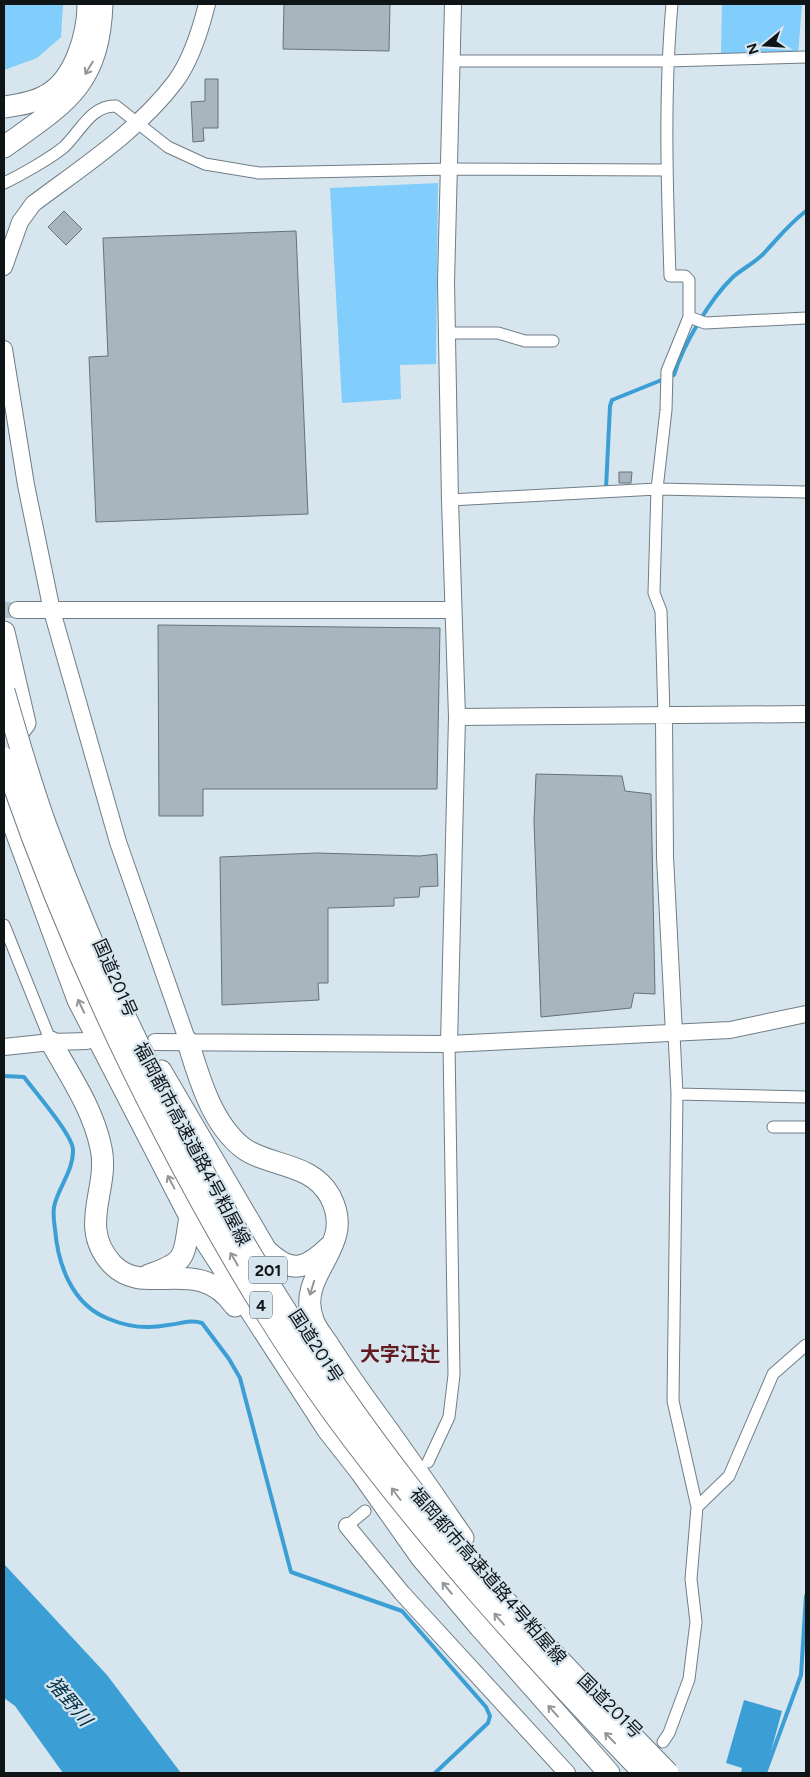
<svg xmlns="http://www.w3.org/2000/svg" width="810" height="1777" viewBox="0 0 810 1777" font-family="Figtree,'Noto Sans JP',sans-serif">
<rect width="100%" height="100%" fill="#d6e5ee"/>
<path fill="#81cdfb" d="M4,4H63L61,37L37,58L4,70Z
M722,4H802L798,55L721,53Z
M438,183L436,364L400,365L401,399L342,403L330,188Z"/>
<path fill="#3b9fd5" d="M4,1564L107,1675L181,1773H63L15,1706L4,1698Z
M744,1700L782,1711L765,1773H741L742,1768L726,1763Z"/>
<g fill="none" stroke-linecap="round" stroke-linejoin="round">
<path stroke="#3b9fd5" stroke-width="4" d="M606,488L610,406L612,400L674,375C683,345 710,299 733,277C743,268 757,262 766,251C780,236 789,224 806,211
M4,1076L24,1077C35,1092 71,1133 73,1149C74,1169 60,1185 55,1203C52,1211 54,1221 55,1229C58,1265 72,1305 109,1319C128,1327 148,1329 168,1325C181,1324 189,1319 202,1323L229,1359L240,1378L291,1572L402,1611L486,1707L490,1716L488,1723L435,1773
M765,1773L801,1675L806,1596"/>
</g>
<path fill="#a8b5be" stroke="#66727a" d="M284,4H390L389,51L283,49Z
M205,79H218V128H203L204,141L193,142L191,102L205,101Z
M64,211L82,229L66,245L48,227Z
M296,231L308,514L96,522L89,357L108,356L103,238Z
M619,472H632L631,483H619Z
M158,625L440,628L437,789H203V816H159Z
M536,774L622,776L625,791L651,794L655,994L634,993L631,1008L541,1017L534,821Z
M317,853L420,856L437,854L438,886L420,887L419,897L394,898V906L328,908V983H318L319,1000L222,1005L220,857Z"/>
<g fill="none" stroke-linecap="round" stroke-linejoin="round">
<path stroke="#b8c6ce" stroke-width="16" stroke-dasharray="16 8" stroke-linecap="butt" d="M4,610H17"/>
<defs>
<path id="street" d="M452,61H667L806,57
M4,183C19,176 51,158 64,147C80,132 91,105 116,106L168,147L205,164L259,173L450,169L666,170
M689,317L705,323L806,318
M447,333H498L525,341H553
M450,500L657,489L806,492
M664,716L661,611L654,593L657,489L666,410L667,371L689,317V280L685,276H670C667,185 664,94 672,4
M4,925L51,1042
M677,1094L806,1097
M773,1127H806
M428,1462L449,1417L454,1375L449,1044
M697,1507L729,1476L773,1374L806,1345
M347,1526L365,1511
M663,1742L669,1733L689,1679L696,1622L691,1579L697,1507L673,1401L677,1094L674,1034"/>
<path id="secondary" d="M4,267L20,222L33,204C82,167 137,132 175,82C190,62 201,28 207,4
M4,349L26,485L52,611L118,842L188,1042
M17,610H453
M664,716L665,857L674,1034
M457,717L806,714
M155,1042L449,1044L730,1030L806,1014
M449,1044L457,717L450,500L446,283L453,4
M4,1047L51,1042L87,1041
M347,1526L402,1593L567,1773"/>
<path id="highway" d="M4,107C17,105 33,103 45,96C75,81 88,34 88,4
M4,147C65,103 99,86 102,4
M4,632L25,723L19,731
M4,799L78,1000L190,1217L328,1430L361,1472L421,1557L480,1627L609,1773
M51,1042C70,1076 93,1109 101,1148C110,1189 77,1226 112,1264C145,1299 198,1253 235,1306
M188,1042C199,1078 212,1124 243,1148C269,1167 311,1162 330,1196C358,1248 295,1272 313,1320C316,1329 324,1338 329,1346C344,1369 360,1392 376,1414C406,1455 434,1496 463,1538
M161,1071L266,1250C291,1274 305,1270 329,1247
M149,1275C190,1261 183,1255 190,1217"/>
</defs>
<use href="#street" stroke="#707d86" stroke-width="13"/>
<use href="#secondary" stroke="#707d86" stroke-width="18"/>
<use href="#highway" stroke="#707d86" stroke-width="23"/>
<use href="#street" stroke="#fff" stroke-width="11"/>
<use href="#secondary" stroke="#fff" stroke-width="16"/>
<use href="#highway" stroke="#fff" stroke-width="21"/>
<defs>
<path id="highway-bridge" d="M4,691C17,736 30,782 46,826C135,1066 259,1294 417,1496C494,1594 581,1684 668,1773
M4,758C48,887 101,1011 164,1132C214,1229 269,1325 334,1414C428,1542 534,1659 644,1773"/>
</defs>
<use href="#highway-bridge" stroke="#707d86" stroke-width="23" stroke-linecap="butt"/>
<use href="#highway-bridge" stroke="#fff" stroke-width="21"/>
</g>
<defs><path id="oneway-shaft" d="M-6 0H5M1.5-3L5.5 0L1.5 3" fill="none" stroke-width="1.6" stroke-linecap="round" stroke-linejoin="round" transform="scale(1.25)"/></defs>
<g stroke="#939597">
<use href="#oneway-shaft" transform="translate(89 68) rotate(121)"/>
<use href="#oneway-shaft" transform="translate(81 1006) rotate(-115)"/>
<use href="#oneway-shaft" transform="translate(171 1182) rotate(-118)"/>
<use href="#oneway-shaft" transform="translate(234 1259) rotate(-120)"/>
<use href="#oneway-shaft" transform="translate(312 1288) rotate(107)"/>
<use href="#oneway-shaft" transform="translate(396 1494) rotate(-127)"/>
<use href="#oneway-shaft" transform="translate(447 1588) rotate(-130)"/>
<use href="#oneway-shaft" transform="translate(499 1619) rotate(-131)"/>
<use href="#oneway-shaft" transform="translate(553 1711) rotate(-132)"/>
<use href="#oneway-shaft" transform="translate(610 1738) rotate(-134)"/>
</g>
<g text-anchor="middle" stroke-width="4.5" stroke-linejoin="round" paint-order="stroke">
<g fill="#d6e5ee" stroke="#4b5358" stroke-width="1">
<rect x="249" y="1256.5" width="38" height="27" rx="4"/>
<rect x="250" y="1291.5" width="22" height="27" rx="4"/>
</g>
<g font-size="16" font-weight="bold" fill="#0f1417">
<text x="268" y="1276">201</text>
<text x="261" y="1311">4</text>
</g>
<g font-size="18" fill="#0f1417" stroke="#d6e5ee">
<text transform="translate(115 978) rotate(66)" y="6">国道201号</text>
<text transform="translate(192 1144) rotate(62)" y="6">福岡都市高速道路4号粕屋線</text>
<text transform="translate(316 1346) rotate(57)" y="6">国道201号</text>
<text transform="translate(488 1576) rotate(49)" y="6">福岡都市高速道路4号粕屋線</text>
<text transform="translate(610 1706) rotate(45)" y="6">国道201号</text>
</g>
<g font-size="19" font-style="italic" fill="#012e43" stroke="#d6e5ee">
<text transform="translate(70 1701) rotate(50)" y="7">猪野川</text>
</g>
<g font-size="20" font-weight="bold" fill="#611c21" stroke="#d6e5ee">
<text x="400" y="1361">大字江辻</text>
</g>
</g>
<rect width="810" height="1777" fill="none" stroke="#0f1417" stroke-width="10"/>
<g transform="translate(765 45) rotate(252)" stroke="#d6e5ee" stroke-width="4" paint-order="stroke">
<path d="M0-4L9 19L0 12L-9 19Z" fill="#0f1417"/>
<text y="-8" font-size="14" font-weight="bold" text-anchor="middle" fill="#0f1417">N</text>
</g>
</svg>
